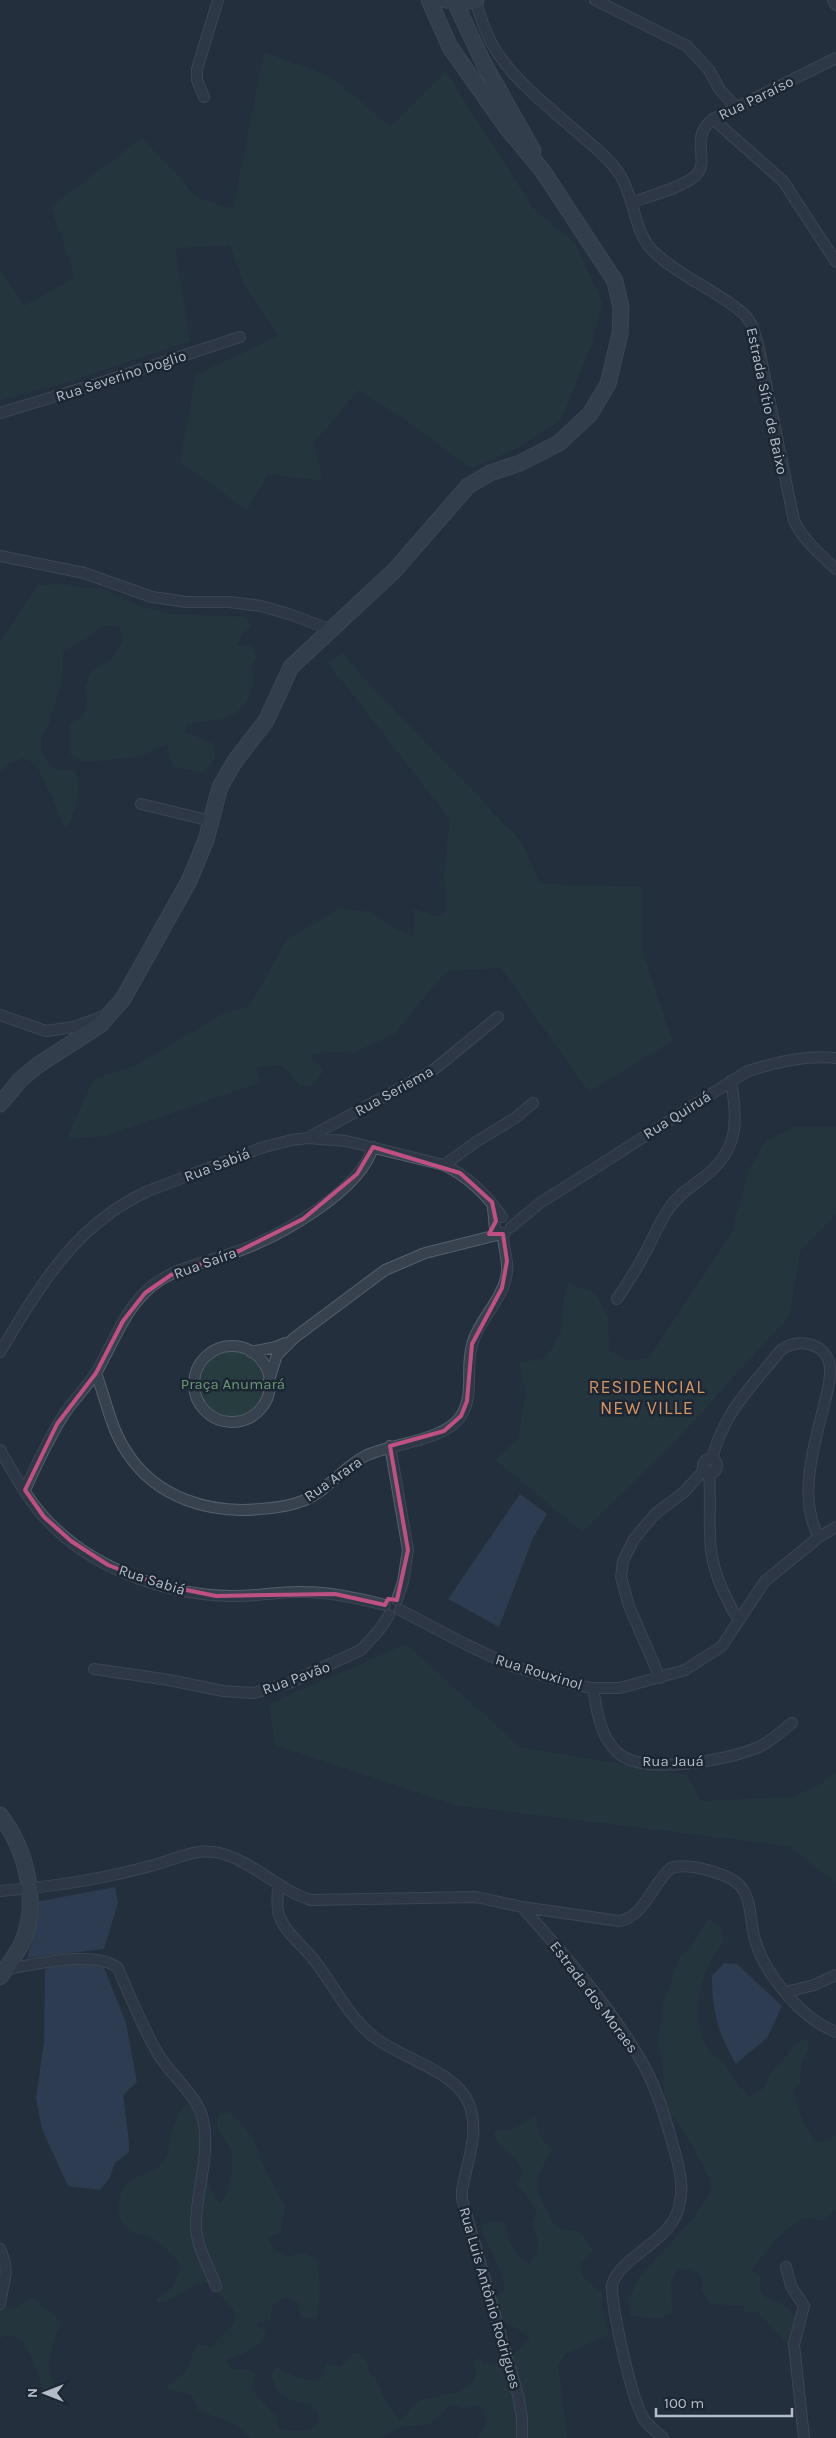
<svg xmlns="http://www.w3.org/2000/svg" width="836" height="2438" viewBox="0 0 836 2438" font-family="Karla,sans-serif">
<rect width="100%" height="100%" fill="#242f3e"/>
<path fill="#263c3f" d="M264,52L330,76L391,127L446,72L533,208L576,245L602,302L592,343L561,420L512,451L470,468L397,414L359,390L314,442L323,481L268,474L247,510L180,462L196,375L278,336L243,282L230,245L175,248L190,341L58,385L0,400V270L24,306L75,277L51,207L142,138L198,198L233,209Z
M65,584L80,588H101L142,607L170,614L244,617L252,626L243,633L236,645L250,646L257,659L251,666C258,693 245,715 216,720C205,721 197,721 186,725V732L213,744C218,758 213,763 203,773L172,766L167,744L140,756L97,761H83L70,754L69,725L83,716L87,702L85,687L91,671C108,664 116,656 124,639L119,626H102L92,635L63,651L62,680L49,723L42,735L41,750L47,762L57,771L74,770C83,787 76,809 68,826H63L55,804L36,764L23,758L9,764L0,771V641C16,624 23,602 39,585Z
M343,653L371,686L521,841L540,884L643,887V954L672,1041L589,1092L501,968L446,971L394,1034L353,1053L329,1052L309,1055L324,1070L314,1084L301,1087L281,1065L256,1067L261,1082L105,1136L66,1139L94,1079L135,1066L223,1014L250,1006L287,939L311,926L339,908L369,912L395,929L414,937V909L438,917L446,910L444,875L450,819L328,663Z
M794,1127H836V1214L800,1251L790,1315L671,1446L582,1532L496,1460L518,1438L526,1393L519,1363L546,1358L561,1333L564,1297L568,1283L596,1294L608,1317L609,1350L628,1361L649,1358L732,1233L749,1169L766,1141Z
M200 1384a33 33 0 1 1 66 0a33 33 0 1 1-66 0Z
M406,1644L520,1747L686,1775L702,1801L793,1797L823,1783L836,1772V1883L789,1846L455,1805L275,1745L269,1704Z
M709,1919L721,1926L724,1940C719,1949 712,1957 708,1966C696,1989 694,2030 709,2051C712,2057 720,2058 724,2063C732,2075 738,2086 749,2096L762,2090L772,2072L794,2046L804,2039L808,2041L809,2047L802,2063L799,2086L795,2087C792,2102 807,2130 815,2142L830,2140L836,2135V2210L824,2220C818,2220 811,2218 805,2219C793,2219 758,2259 752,2270L761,2276L760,2289L766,2298L784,2305L797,2317L791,2343H786L757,2311L744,2313V2306L710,2304L702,2291V2277L691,2268L677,2270L671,2282L672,2313L660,2318L631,2316L627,2297L631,2296L637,2280L695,2216L712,2191L709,2176L677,2120L670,2114L665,2103L663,2071L658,2042L663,2005L679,1959L690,1949Z
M186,2104C211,2119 203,2148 206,2173C207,2182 212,2191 215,2200L221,2203L225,2198C229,2186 234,2168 232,2155C230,2139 209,2131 220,2114L230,2112C244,2124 257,2142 261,2160L285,2207L281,2232L268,2239L275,2251L288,2257L302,2252L315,2257C321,2278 321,2298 316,2319L301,2317L298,2302L286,2297L273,2304L270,2320L258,2322L257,2325L266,2332C259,2351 242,2354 225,2359L232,2369L250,2370L254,2373L255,2378L251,2389L277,2418V2429C290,2430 320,2437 318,2416C318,2411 315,2408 312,2406C302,2402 292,2402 283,2396C277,2391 274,2382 271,2376L276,2367L300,2379L318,2381L322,2377L326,2363L340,2367L353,2354L360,2353L366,2359L369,2371L376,2379L382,2394L399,2422C407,2418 409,2407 417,2402C431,2395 472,2395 476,2376C477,2371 473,2366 475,2361L481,2357L483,2364C504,2364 516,2354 530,2338C518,2326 506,2326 494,2314V2299L505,2290C503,2267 487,2248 481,2226C489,2220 497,2221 506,2223C506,2240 515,2255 529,2264L538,2253V2239L532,2223L537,2210L515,2182L523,2175C521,2156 499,2151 494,2135L497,2130C513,2133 522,2124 535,2115L541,2138L552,2151C548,2158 541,2167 539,2176C534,2193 549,2214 557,2229C580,2230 581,2232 593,2251L580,2263L583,2277L602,2294V2308L609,2334L566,2354L558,2365L567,2438H476L486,2425L484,2409L478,2405L464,2408L449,2404L440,2416L429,2424L401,2427L379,2438H250C238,2421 216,2418 197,2410L198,2407C190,2387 181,2395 165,2387L186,2372L195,2348L200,2345L212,2347L232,2327L236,2319L233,2309L209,2283L196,2284L172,2299L156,2303L158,2297L172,2288L181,2266C174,2256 165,2245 154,2239C146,2235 133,2234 126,2228C120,2222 119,2213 119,2206C120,2173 147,2179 162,2164C171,2156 168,2141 172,2131C175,2122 179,2118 182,2107Z
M33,2297L61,2323L53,2341L49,2369L56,2392L46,2402C41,2385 29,2322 0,2338V2302L1,2305L15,2309Z"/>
<path fill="#394c67" d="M520,1494L547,1514L533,1538L499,1627L448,1599Z
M115,1887L118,1902L104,1949L27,1958L33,1938L36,1902Z
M72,1962L103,1965L126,2023L137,2082L123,2095L129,2141V2152L115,2163L109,2179L100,2190L68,2186L42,2129L36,2098L44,2042L45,1969Z
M724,1963L737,1964L782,2006L767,2038L736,2064C718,2033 712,2012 712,1976Z"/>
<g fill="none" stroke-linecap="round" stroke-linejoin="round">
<defs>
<path id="minor" d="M475,0C481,17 485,34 495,49C515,82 549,107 577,132C592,145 609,158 620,175C635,198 634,235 655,253C682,278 718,291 745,315L752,325L758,344L794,521C804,541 820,554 836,569
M595,0L687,46L709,70L720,90L736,107
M833,0L836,5
M204,97L197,80V69L218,0
M713,119L783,181L836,262
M633,202C650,196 680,188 694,177C713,161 687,139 713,119L836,58
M0,413L106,381L240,337
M0,556L84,573L152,597L187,602H229L261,606L289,614L332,630
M141,804L211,821
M0,1015L46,1031L74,1027L104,1016
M311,1136L432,1071L498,1017
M444,1165L476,1142L515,1118L533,1103
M493,1208L495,1229L499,1233H505
M511,1227L540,1203L746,1072C775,1062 805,1055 836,1058
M617,1299C626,1285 635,1272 643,1257C652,1241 659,1222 670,1207C679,1194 692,1186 704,1177C739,1150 738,1121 731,1081
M194 1384a38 38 0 1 1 76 0a38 38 0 1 1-76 0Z
M0,1352C41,1285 74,1225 148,1191L261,1148L291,1140L308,1138L346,1141L444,1165C469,1177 487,1195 502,1217
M251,1352L276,1347L285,1343
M96,1373C106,1400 111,1430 128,1454C157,1498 210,1514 260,1509C275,1508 291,1506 305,1500C328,1490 343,1467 365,1456C392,1443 445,1441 461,1416C475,1394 465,1368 472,1345C478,1321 500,1303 506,1278C510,1263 503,1249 503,1234
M269,1380L277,1355L294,1338L385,1270L425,1253L501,1234
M390,1446L408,1550L403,1582L397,1600
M0,1450C16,1478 33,1509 57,1530C102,1572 170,1595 231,1596C255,1597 279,1591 303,1592C331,1592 358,1598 385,1605
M712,1459C724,1411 751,1388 780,1351C797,1336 828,1343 830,1368C831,1382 826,1396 823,1409C813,1449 798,1500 819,1537
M703 1466a7 7 0 1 1 14 0a7 7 0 1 1-14 0Z
M709,1472C713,1526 701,1551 729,1603C732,1609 734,1614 739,1619
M25,1490C37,1464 49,1437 65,1413C74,1399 88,1386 97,1371C114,1342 125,1308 152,1286C176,1267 208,1262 236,1252C278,1237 360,1192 373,1147
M400,1610L467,1645L512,1666L576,1685L593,1688H620L685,1670L722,1646L765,1581L819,1537L836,1527
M94,1669L169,1680L223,1691L254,1693L289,1683L361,1650L380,1629L389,1615
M660,1678L629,1606L621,1577L623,1561L634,1539L655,1514L684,1492L705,1469
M593,1688C597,1711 599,1734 617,1752C642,1777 731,1760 761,1746C772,1740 782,1731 792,1723
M278,1884C278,1894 276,1906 279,1915C284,1931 303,1946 314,1960C335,1986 351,2023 381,2042C407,2059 458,2074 469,2104C480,2132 467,2162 462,2190V2199L518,2395L522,2418V2438
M0,1891C38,1888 76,1883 113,1875C126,1872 140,1869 154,1865C176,1859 197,1847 220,1853C254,1862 278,1890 311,1900L476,1897L522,1907L619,1921C644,1918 653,1882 671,1868C688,1862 732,1874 742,1888C752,1902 750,1924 755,1940C765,1975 802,2019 836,2032
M522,1907C563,1953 608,2004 639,2057C655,2083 664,2113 672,2142C679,2165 686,2189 677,2213C665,2244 619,2258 612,2285C612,2310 631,2398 644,2419C649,2427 657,2432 663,2438
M6,1969C34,1965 96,1949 118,1968C130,1997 142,2026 158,2054C170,2074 198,2097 203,2119C211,2155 196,2190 196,2225C196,2246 209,2267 216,2286
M786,1992L814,1985L836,1975
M0,2249C11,2272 3,2281 0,2304
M786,2267L791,2286L804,2306L794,2344L804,2438"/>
<path id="secondary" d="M445,0L476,1
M454,0L484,64L533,151
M0,1104L20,1080L38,1065L100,1025L123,999L189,881L206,840L220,787L235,761L266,721L291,667L395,570L468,486L490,473L520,463L559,443L590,414L608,384L620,334L621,307L615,281L542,170L507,128L450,47L429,0
M0,1815C26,1849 41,1904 21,1945C15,1956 7,1967 0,1977"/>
</defs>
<use href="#minor" stroke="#565f6c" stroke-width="12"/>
<use href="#secondary" stroke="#565f6c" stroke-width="17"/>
<use href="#minor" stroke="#38414e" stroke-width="10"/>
<use href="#secondary" stroke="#465061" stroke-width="15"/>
</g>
<path d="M0 0H836V2438H0ZM373,1147L460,1173L492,1202L496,1221L489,1234H503L507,1261L502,1288L472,1344L467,1401L461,1416L444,1431L390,1446L408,1550L397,1600L388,1599L385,1605L335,1594L216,1596L157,1584L108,1565L71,1541L44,1517L25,1490L57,1424L96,1373L123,1321L145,1293L171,1275L239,1251L303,1219L357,1174Z" fill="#242f3e" fill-opacity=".55" fill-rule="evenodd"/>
<path fill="none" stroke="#bd5182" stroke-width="4" stroke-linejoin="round" d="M373,1147L460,1173L492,1202L496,1221L489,1234H503L507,1261L502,1288L472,1344L467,1401L461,1416L444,1431L390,1446L408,1550L397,1600L388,1599L385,1605L335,1594L216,1596L157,1584L108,1565L71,1541L44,1517L25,1490L57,1424L96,1373L123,1321L145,1293L171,1275L239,1251L303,1219L357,1174Z"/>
<g text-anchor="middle" stroke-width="5" stroke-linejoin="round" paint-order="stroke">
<g font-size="15" fill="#b4bcc9" stroke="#1d2633">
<text transform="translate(756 98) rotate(-26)" y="5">Rua Paraíso</text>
<text transform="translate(121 376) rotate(-18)" y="5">Rua Severino Doglio</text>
<text transform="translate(767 401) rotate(78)" y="5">Estrada Sítio de Baixo</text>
<text transform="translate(394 1091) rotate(-29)" y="5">Rua Seriema</text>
<text transform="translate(677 1115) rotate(-32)" y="5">Rua Quiruá</text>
<text transform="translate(217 1165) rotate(-21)" y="5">Rua Sabiá</text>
<text transform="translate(205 1263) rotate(-20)" y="5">Rua Saíra</text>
<text transform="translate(333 1479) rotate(-35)" y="5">Rua Arara</text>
<text transform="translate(152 1580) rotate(18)" y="5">Rua Sabiá</text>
<text transform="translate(539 1672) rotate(17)" y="5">Rua Rouxinol</text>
<text transform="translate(296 1678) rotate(-20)" y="5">Rua Pavão</text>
<text x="673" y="1766">Rua Jauá</text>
<text transform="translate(594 1997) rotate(53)" y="5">Estrada dos Moraes</text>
<text transform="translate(490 2298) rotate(74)" y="5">Rua Luis Antônio Rodrigues</text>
</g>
<g font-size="15" fill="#6b9a76" stroke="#1d2633">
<text x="233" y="1389">Praça Anumará</text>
</g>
<g font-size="18" letter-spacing="1" fill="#d59563" stroke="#1d2633">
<text x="647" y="1393">RESIDENCIAL<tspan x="647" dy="21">NEW VILLE</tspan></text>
</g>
</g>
<g transform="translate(45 2393) rotate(270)" stroke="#1d2633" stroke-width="4" paint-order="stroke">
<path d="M0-4L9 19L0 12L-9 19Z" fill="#b4bcc9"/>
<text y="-8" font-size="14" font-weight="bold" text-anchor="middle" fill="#b4bcc9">N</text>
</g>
<path d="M656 2408v8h136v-8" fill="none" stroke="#b4bcc9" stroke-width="2.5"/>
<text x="664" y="2408" font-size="15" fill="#b4bcc9" stroke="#1d2633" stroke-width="4" paint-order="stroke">100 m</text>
</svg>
